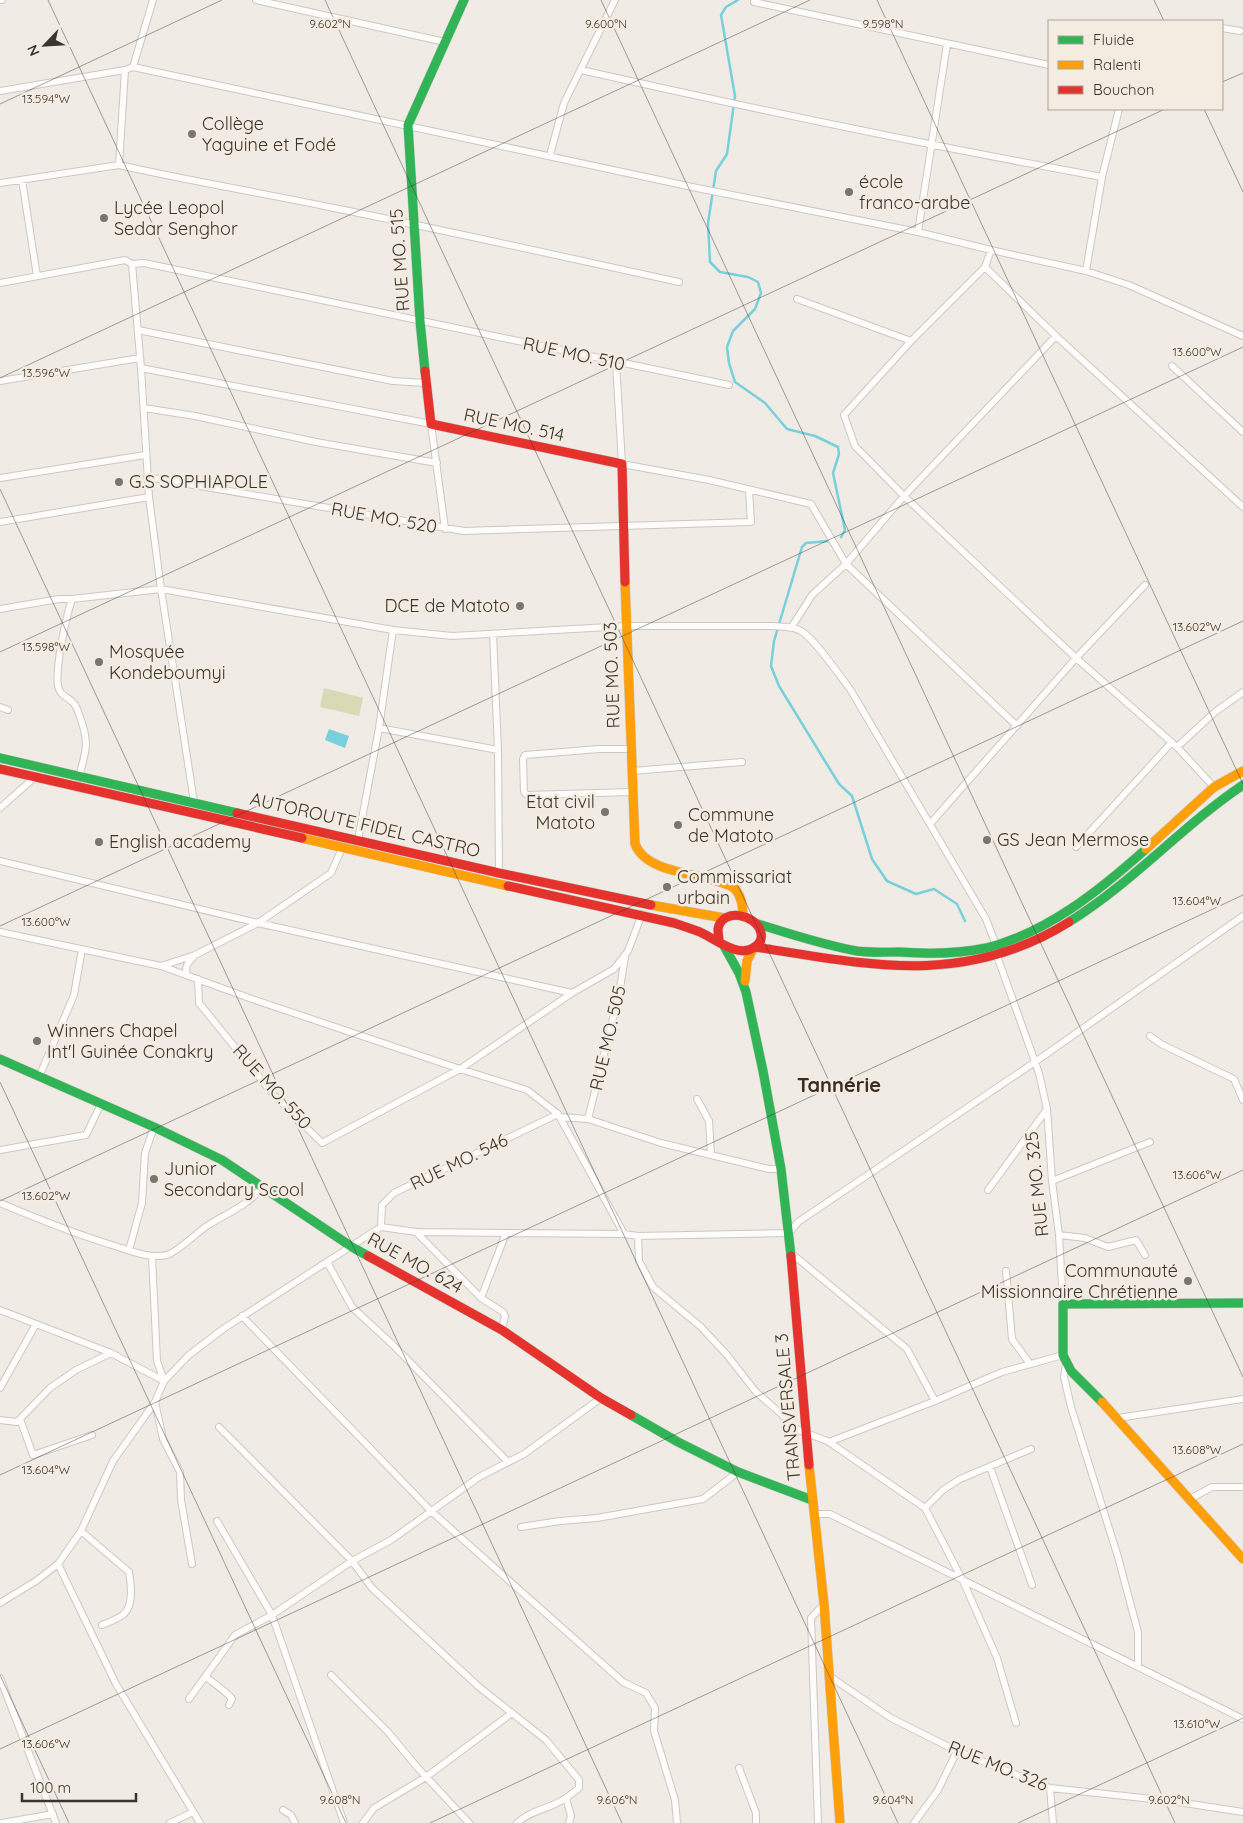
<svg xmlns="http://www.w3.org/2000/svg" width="1243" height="1823" viewBox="0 0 1243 1823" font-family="Quicksand,sans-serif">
<rect width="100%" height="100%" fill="#f0ebe5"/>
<path fill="#d8d9b5" d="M324,688L363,698L359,716L320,707Z"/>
<path fill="#78d0dc" d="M329,729L349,736L345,748L325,740Z"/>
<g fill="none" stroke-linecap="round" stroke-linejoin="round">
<path stroke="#78d0dc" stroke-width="2.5" d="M738,0L726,7L721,15L735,96L727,154L716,171L708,223L710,262L720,272L748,277L758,282L761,293L755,309L733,331L727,347L729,363L735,382L765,403L787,429L815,436L838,447L839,454L833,473L845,530L841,537
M829,541L806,543L802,547L774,641L771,666L779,686L839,784L852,796L872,859L887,881L916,894L934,889L957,904L965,921"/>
<defs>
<path id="street" d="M0,0H2
M256,0L445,42
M754,2L1049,65
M1222,28L1240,31
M133,67L153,0
M581,70C754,109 927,145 1102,177
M0,91L125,70L133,67L697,188L918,232L991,250L1086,271L1129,285L1243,336
M550,155L564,103L615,0
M119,165C190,181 262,193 334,208C449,231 564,257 679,282
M22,180L37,276
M0,183L119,165L125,70
M918,232L947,44
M991,250L985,267L1056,336L1243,507
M132,264L144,263L729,385
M985,267L911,341L844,415L855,446L904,496L1076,658L1177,747L1214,787
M1086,271L1102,177L1119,109
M0,283L125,260L132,264L141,368L149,497L161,589L194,802
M797,299L911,341
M138,330L393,381L426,383
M616,363L622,464L709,480L811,504L846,564L1017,726
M1172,366L1243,432
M141,368L431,424L445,529
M0,381L140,358
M144,408L195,416L316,442L437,463
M147,477L464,531L751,522L749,490
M0,478L145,455
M0,522L149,497
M0,609L59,599H72
M791,628L812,595L846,564L904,496L1056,336
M493,634L498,750L499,873
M0,707L8,710
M379,728L498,750
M1177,747L1215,712L1243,692
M631,749H599L525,755L523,759L524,792L527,795L632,792
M632,771L742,762
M79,778C84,754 90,748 82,723C80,717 78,710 75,705C70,697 60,697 58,686C55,668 66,617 72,599L161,589L393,630L452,636L626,626H773C782,627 793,626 801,631C814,638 839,675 850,689L986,919L996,945
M0,808L35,777
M930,824L1076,658L1145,585
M358,840L379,728L393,630
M1076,847L1172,742
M0,861L258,923L572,993
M0,932L161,966L195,955L258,923L331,873L342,848
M997,956L1039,1073L1047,1109L1052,1181L1059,1235L1063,1304
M161,966L252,999L460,1069L527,1090L558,1114L624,1234
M187,974C184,966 189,962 194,956
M198,979L199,1003L272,1093L322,1143L460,1069L572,993L614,969L628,951L642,914
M1150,1036L1161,1044L1234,1079L1243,1100
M39,1077L74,995L82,949
M697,1099L709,1121L711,1155
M560,1117L588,1119L661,1143L769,1169H781
M588,1119L619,994L625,957
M0,1150L86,1135L101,1104
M1052,1181L1150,1142
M988,1190L1047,1109
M0,1203C38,1219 75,1234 115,1246C131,1251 150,1259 167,1255C178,1252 198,1231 210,1224C228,1213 250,1204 262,1187
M381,1227L382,1205L394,1193L558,1114
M416,1232L481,1298L503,1312L505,1316L502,1330
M1059,1235L1085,1238L1108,1247L1136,1240L1145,1255
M638,1236L639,1261L653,1287L701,1327L727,1355L756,1392L786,1418C792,1432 816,1435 829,1442L925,1508L963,1581L997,1658L1016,1723
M129,1250L142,1203L145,1153L154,1127
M791,1253L907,1349L935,1401
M152,1256L157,1361L164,1381
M327,1262L352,1307L392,1344L508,1462
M1006,1271L1012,1339L1030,1364
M481,1298L506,1233
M0,1310L111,1353L164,1381
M242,1316L432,1512L623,1682L646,1693L655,1708L654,1731L675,1800L677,1823
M1066,1364L1064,1377L1071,1407L1118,1557L1138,1632V1666
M0,1388L36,1324
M155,1402L163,1439L180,1472L181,1500L192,1564
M1118,1418L1243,1399
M20,1419L33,1455L92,1435
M0,1420L17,1422L50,1388L76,1370L111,1353
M219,1427L352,1561L372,1588L479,1687L546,1740L579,1780V1788C573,1793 567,1798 559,1802C544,1810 530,1811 517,1823
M829,1442L935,1401L1002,1372L1063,1355
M990,1467L1032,1585
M1190,1499L1212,1487H1243
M925,1508L943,1490L960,1479L1031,1449
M814,1514H830L1243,1719
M217,1521L272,1615L344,1823
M521,1527L560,1521L597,1518L703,1499L738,1472
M81,1531L129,1572C131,1584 134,1605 124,1614C118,1619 109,1622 102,1625
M58,1564L116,1684L200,1823
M0,1603L36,1581L58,1564L81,1531L113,1461L155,1402L164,1381L189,1355L223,1329L381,1227L416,1232L624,1234L638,1236L789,1233L798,1222L1035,1062L1243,916
M331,1675L388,1732L417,1767L469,1823
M829,1676L891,1718L957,1751L1050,1788L1171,1801L1243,1812
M206,1677C212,1682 229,1694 232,1699L229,1705
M0,1678L56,1823
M189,1699L235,1635L272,1615L352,1561L391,1540L479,1477L524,1454L601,1398
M739,1768L756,1813V1823
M1050,1788L1053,1823
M566,1798L571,1816L569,1823
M283,1810L291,1815L295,1823
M2,1823L53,1814
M170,1823L193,1812
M363,1823L374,1808L426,1777L512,1713
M818,1823L811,1618L824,1604
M914,1823L938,1790L957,1751"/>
<path id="fast" d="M425,371L420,321L408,125L464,0
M0,758L237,813
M1069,922C1132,883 1182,826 1243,785
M758,924C791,934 823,945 857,951C871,953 885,952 899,952C927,954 957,954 986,948C1047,933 1100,890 1146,849
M724,946L739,973L746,992L763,1071L781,1169L791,1256
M0,1059L154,1127L222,1160L352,1247L368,1256
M1102,1402L1071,1371L1063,1355V1304L1243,1303
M631,1415L678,1442L738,1472L812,1500"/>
<path id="slow" d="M625,582L635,844C646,873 697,873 723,883C728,885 733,886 736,890C742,898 743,907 743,916
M302,838L508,886
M1146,849L1214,787L1243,771
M651,905L724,918
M745,981L747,961L753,949
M1102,1402L1243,1559
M809,1465L824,1604L840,1823"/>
<path id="jam" d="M425,371L431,424L622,464L625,582
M0,769L302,838
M237,813L499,873L651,905
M508,886L674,923C683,926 692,929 700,932C715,939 740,960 756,946C760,943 762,938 761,933C757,914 722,907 718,929C718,933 719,937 719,941
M756,947C869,965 965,987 1069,922
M368,1256L502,1330L601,1398L631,1415
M791,1256L809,1465"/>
</defs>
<use href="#street" stroke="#cbc8c3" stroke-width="8"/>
<use href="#fast" stroke="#cbc8c3" stroke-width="10"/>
<use href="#slow" stroke="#cbc8c3" stroke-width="10"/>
<use href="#jam" stroke="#cbc8c3" stroke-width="10"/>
<use href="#street" stroke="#fdfcfb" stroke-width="6"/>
<use href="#fast" stroke="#30b455" stroke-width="9"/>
<use href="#slow" stroke="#ff9f0a" stroke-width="9"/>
<use href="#jam" stroke="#e5322d" stroke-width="9"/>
</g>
<path fill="none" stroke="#393631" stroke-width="1" stroke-opacity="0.45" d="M48,0L898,1823M325,0L1175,1823M601,0L1243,1377M877,0L1243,784M1154,0L1164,21M1222,82L1243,73M0,104L222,0M1204,109L1243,192M0,378L810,0M0,489L622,1823M0,652L1165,109M0,926L1243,347M0,1082L346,1823M0,1201L1243,621M0,1475L1243,895M0,1675L69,1823M0,1749L1243,1170M430,1823L1243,1444M1018,1823L1243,1718"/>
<g fill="#797570" stroke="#f4ece1" stroke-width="2">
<circle cx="192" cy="134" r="5"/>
<circle cx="849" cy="192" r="5"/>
<circle cx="104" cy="218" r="5"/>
<circle cx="119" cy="482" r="5"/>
<circle cx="520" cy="606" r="5"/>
<circle cx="99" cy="662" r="5"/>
<circle cx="605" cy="812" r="5"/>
<circle cx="678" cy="825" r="5"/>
<circle cx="987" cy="840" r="5"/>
<circle cx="99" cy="842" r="5"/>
<circle cx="667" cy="887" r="5"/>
<circle cx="37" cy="1041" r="5"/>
<circle cx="154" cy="1179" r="5"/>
<circle cx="1188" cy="1281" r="5"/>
</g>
<g text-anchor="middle" stroke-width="5" stroke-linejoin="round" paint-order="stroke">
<g font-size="18" fill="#393631" stroke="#f4ece1" text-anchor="start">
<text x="202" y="130">Collège<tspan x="202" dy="21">Yaguine et Fodé</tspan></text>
<text x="859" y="188">école<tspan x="859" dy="21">franco-arabe</tspan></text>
<text x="114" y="214">Lycée Leopol<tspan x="114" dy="21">Sedar Senghor</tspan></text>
<text x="129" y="488">G.S SOPHIAPOLE</text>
<text x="510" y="612" text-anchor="end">DCE de Matoto</text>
<text x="109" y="658">Mosquée<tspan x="109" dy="21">Kondeboumyi</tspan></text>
<text x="595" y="808" text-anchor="end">Etat civil<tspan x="595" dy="21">Matoto</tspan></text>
<text x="688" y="821">Commune<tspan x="688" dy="21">de Matoto</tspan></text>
<text x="997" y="846">GS Jean Mermose</text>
<text x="109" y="848">English academy</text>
<text x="677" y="883">Commissariat<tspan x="677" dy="21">urbain</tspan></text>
<text x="47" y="1037">Winners Chapel<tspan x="47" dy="21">Int'l Guinée Conakry</tspan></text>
<text x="164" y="1175">Junior<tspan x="164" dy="21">Secondary Scool</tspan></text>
<text x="1178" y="1277" text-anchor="end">Communauté<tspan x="1178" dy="21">Missionnaire Chrétienne</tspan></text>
</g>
<g font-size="18" fill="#393631" stroke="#f4ece1">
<text transform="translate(400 260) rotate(-94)" y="6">RUE MO. 515</text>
<text transform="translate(574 354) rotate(12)" y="6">RUE MO. 510</text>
<text transform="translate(514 425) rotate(12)" y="6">RUE MO. 514</text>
<text transform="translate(384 518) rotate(10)" y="6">RUE MO. 520</text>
<text transform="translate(612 675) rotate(-92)" y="6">RUE MO. 503</text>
<text transform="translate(365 825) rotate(13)" y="6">AUTOROUTE FIDEL CASTRO</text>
<text transform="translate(608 1038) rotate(-77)" y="6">RUE MO. 505</text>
<text transform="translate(272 1087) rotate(48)" y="6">RUE MO. 550</text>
<text transform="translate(459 1162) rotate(-26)" y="6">RUE MO. 546</text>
<text transform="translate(1037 1184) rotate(-96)" y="6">RUE MO. 325</text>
<text transform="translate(415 1263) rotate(29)" y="6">RUE MO. 624</text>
<text transform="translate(788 1407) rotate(-95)" y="6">TRANSVERSALE 3</text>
<text transform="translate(998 1766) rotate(22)" y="6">RUE MO. 326</text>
</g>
<g font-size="20" font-weight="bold" fill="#342e26" stroke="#f4ece1">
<text x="839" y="1092">Tannérie</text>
</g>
</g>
<g font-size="12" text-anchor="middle" fill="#393631" stroke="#f4ece1" stroke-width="5" stroke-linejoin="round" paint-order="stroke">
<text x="606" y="28">9.600°N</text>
<text x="883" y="28">9.598°N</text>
<text x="330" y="28">9.602°N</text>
<text x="46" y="103">13.594°W</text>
<text x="1197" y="356">13.600°W</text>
<text x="46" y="377">13.596°W</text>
<text x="1197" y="631">13.602°W</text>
<text x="46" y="651">13.598°W</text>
<text x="1197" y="905">13.604°W</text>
<text x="46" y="926">13.600°W</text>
<text x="1197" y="1179">13.606°W</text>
<text x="46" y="1200">13.602°W</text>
<text x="1197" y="1454">13.608°W</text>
<text x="46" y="1474">13.604°W</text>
<text x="1197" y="1728">13.610°W</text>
<text x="46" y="1748">13.606°W</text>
<text x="340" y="1804">9.608°N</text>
<text x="617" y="1804">9.606°N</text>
<text x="893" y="1804">9.604°N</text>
<text x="1169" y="1804">9.602°N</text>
</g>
<rect x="1048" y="20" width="175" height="90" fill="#f4ece1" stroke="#a9a39b"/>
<rect x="1058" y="36" width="25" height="8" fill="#30b455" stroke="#a9a39b"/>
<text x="1093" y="45" font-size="15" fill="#393631">Fluide</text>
<rect x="1058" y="61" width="25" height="8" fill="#ff9f0a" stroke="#a9a39b"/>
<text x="1093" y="70" font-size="15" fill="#393631">Ralenti</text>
<rect x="1058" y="86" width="25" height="8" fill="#e5322d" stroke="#a9a39b"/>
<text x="1093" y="95" font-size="15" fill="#393631">Bouchon</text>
<g transform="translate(45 45) rotate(245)" stroke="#f4ece1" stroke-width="4" paint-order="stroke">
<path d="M0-4L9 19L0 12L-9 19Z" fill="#393631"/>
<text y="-8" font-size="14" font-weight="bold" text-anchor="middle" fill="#393631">N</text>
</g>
<path d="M22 1793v8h114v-8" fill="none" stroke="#393631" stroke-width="2.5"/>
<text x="30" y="1793" font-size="15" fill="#393631" stroke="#f4ece1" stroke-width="4" paint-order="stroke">100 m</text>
</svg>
